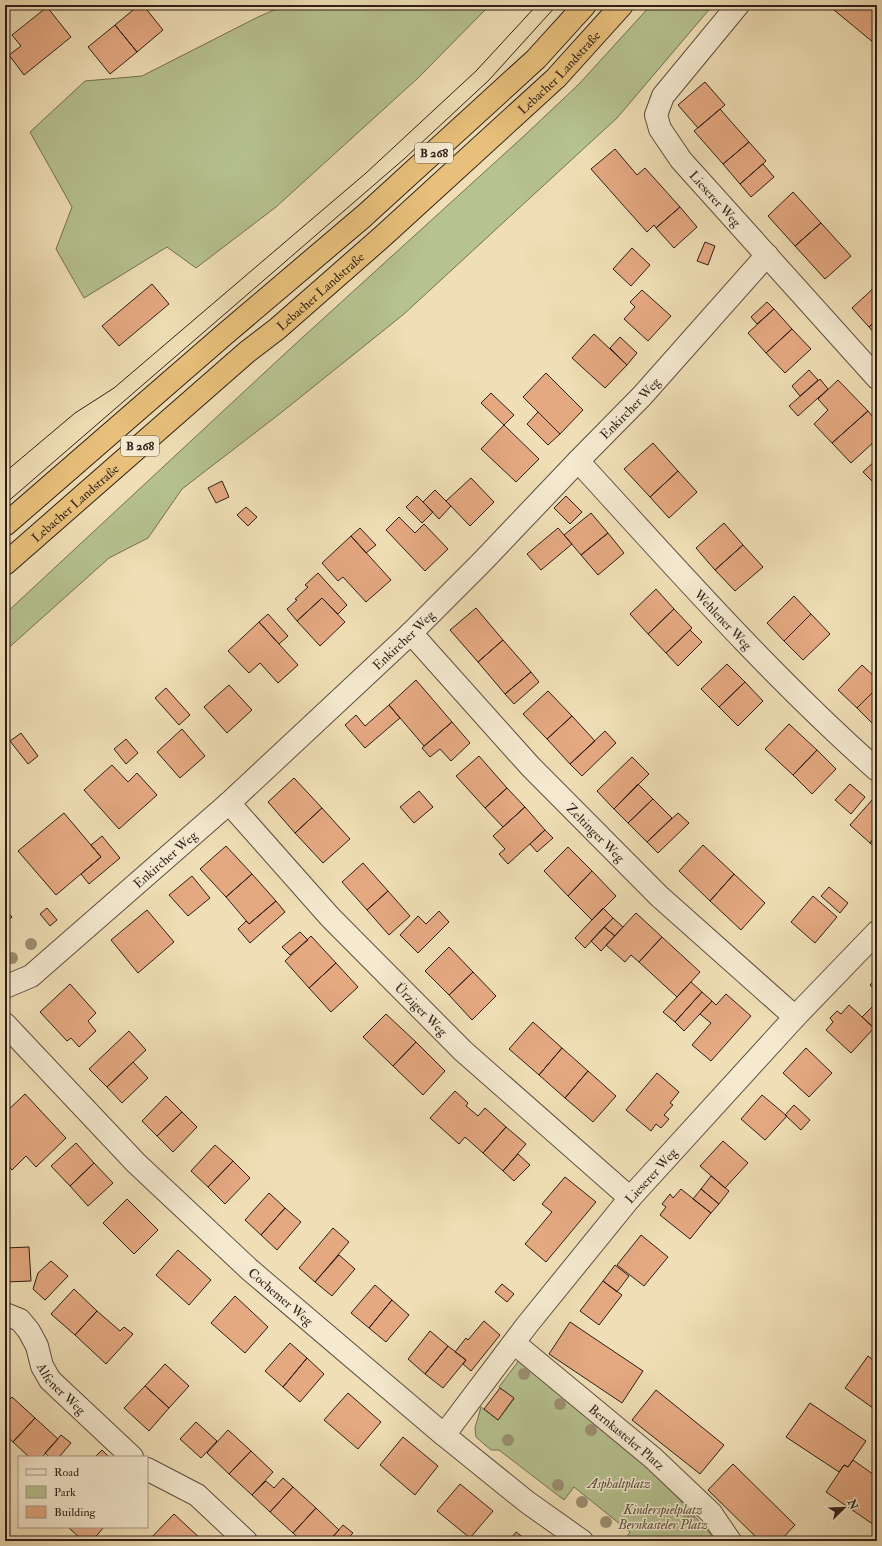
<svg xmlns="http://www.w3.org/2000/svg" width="882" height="1546" viewBox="0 0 882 1546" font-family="'IM FELL Double Pica',serif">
<rect width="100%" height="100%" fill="#f0dfb6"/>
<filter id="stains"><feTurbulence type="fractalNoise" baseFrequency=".005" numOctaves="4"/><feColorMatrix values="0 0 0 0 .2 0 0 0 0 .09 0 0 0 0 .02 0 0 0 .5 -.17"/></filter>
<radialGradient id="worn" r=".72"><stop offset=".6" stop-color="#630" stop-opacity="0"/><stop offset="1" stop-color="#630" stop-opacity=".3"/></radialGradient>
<path fill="#b6c290" stroke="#727054" d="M285,5H490L418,78L276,207L196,268L167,247L84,298L56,249L72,207L30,132L85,81L142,76L256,18Z
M651,5H713L617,118L531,197L404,314L282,412L182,489L148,538L109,558L5,651V614L292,347L525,135L579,84Z
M520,1359L662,1480L717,1541H624L630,1532L574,1487L564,1500L499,1450H491L476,1437L475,1428L481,1407L498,1420L514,1399L499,1387Z"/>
<path fill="#e5a982" stroke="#2e1e18" d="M139,5H143L163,30L137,52L115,25Z
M838,5H877V39L874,43L834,10Z
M47,7L71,37L24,75L9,55L21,46L12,35Z
M115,25L137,52L110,74L88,47Z
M705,82L725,105L698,128L678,105Z
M720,109L749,142L723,164L694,131Z
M749,142L766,161L740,184L723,164Z
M615,149L637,175L645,168L680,207L656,228L654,225L647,232L591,169Z
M763,164L774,177L751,197L740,184Z
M793,192L821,223L795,246L768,216Z
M680,207L697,227L674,248L656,228Z
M821,223L851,256L825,279L795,246Z
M705,242L715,246L708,265L697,261Z
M632,248L650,265L631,286L613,269Z
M152,284L169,304L119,346L102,326Z
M877,285V320L869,327L852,308Z
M642,290L671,316L648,341L624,319L635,307L630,302Z
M767,302L774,309L757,324L751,317Z
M774,309L792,329L766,353L748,333Z
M877,320V336L869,327Z
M792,329L811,349L785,373L766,353Z
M594,334L627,365L605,388L572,358Z
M620,337L637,353L627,365L610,348Z
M809,370L818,380L800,396L792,386Z
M546,373L583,410L560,434L523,397Z
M820,379L828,389L798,416L789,406Z
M838,380L868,411L832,443L814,424L828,410L818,399Z
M491,393L514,415L504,425L481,403Z
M868,411L877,422V439L851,463L832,443Z
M538,412L560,434L548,445L527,424Z
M504,425L539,459L516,482L481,449Z
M653,443L678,471L650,497L624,469Z
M877,459V478L873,482L863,472Z
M678,471L697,492L669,518L650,497Z
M471,478L494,502L470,526L446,501Z
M222,481L229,497L216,503L208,488Z
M435,490L451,506L439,519L423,502Z
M417,496L433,512L422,523L406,507Z
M566,496L582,512L570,524L554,508Z
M246,507L257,517L248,526L237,515Z
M591,513L608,533L581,555L564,535Z
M399,517L415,533L424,524L448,549L425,571L386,530Z
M724,523L743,545L715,570L696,548Z
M360,528L376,545L366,553L351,536Z
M558,528L572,544L541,570L527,554Z
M608,533L624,553L598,575L581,555Z
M351,536L391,580L366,602L343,577L338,581L322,563Z
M743,545L763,567L735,591L715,570Z
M318,573L347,605L338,614L322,598L297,621L287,609L297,600L295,599L308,587L305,585Z
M656,589L674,609L648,634L630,614Z
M794,596L811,614L784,641L767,623Z
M322,598L345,622L320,646L297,621Z
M476,608L503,640L478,662L450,630Z
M674,609L692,628L666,653L648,634Z
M268,614L288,636L279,644L259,622Z
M811,614L830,634L803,660L784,641Z
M259,622L298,665L278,683L260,663L249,673L228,651Z
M690,630L702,642L678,666L666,653Z
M503,640L531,672L505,694L478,662Z
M727,664L745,682L719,707L701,689Z
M862,665L877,679V688L857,708L838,690Z
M531,672L539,682L514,704L505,694Z
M416,680L452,722L424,746L389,705Z
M745,682L763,701L738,726L719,707Z
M229,685L252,710L227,733L204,707Z
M166,688L190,715L179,725L155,698Z
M877,688V726L876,727L857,708Z
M548,691L572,716L547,739L523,714Z
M389,705L400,718L365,748L345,725L356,715L365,726Z
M572,716L595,741L570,764L547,739Z
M452,722L470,743L451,761L440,749L430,757L422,748Z
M789,724L817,750L793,775L765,749Z
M182,729L205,756L180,778L157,752Z
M605,731L616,743L582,776L570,764Z
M21,733L38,756L28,764L10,741Z
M126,739L138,753L126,764L114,749Z
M817,750L836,769L812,794L793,775Z
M479,756L507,788L485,808L456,776Z
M632,757L649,774L614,809L597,791Z
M112,765L128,782L137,773L157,795L119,829L84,790Z
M294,778L322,808L295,833L268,802Z
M638,784L653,799L628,823L614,809Z
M850,784L865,797L851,814L835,800Z
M507,788L525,807L503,827L485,808Z
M419,791L433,807L414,823L400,807Z
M653,799L672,818L647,842L628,823Z
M872,800L877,805V835L870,843L850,825Z
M525,807L545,830L508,864L499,854L505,849L493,836Z
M322,808L350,839L323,863L295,833Z
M64,813L101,857L56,895L18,851Z
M678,813L689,823L658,853L647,842Z
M545,830L553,838L537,852L530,844Z
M877,835V849L870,843Z
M102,836L120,858L89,884L81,874L101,857L91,845Z
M703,845L734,874L710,901L679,871Z
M226,846L252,874L226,897L200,869Z
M568,847L592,871L568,896L544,871Z
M363,863L388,891L367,910L342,882Z
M592,871L616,896L592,920L568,896Z
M252,874L276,901L249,924L226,897Z
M734,874L765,903L741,930L710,901Z
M192,876L210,898L188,916L169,895Z
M829,887L848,903L840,913L821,896Z
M388,891L410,916L389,935L367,910Z
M813,896L837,917L815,943L791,922Z
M276,901L285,912L250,943L238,929L246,921L249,924Z
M47,908L57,920L50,926L40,914Z
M603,908L613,918L585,948L575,938Z
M5,909L12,917L5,923Z
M147,910L174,942L138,973L111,940Z
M439,911L449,922L418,953L400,935L418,916L426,924Z
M636,913L662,937L639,962L631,955L625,962L606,945Z
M613,918L623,927L615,936L604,927Z
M604,927L615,936L601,951L591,941Z
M300,932L308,940L290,955L282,947Z
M311,936L336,963L309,988L285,961Z
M662,937L700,972L677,997L639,962Z
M449,947L473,972L449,995L425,971Z
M336,963L358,987L331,1012L309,988Z
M473,972L496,996L472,1020L449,995Z
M877,977V992L870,985Z
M691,982L702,992L675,1022L663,1012Z
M70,984L96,1013L88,1021L96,1031L79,1047L71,1038L67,1041L40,1012Z
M702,992L712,1001L684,1031L675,1022Z
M726,994L751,1016L711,1061L692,1045L711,1023L700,1014L712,1001L716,1005Z
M877,1001V1012L872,1007Z
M849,1005L874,1028L851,1053L826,1030L833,1022L830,1018L837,1011L841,1014Z
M872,1007L877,1012V1031L862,1017Z
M386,1014L416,1042L393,1066L363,1037Z
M533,1022L562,1048L539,1075L509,1049Z
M129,1031L146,1050L107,1087L89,1069Z
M416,1042L445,1071L423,1095L393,1066Z
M562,1048L588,1071L565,1098L539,1075Z
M806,1048L832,1073L809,1097L783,1073Z
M133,1062L148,1078L122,1103L107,1087Z
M5,1069L10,1075L5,1080Z
M588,1071L616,1096L593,1122L565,1098Z
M657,1073L679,1092L670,1103L673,1105L664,1115L669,1119L661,1128L656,1124L651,1131L626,1110Z
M455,1091L468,1103L466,1106L478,1116L485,1108L506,1127L483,1153L465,1137L459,1144L430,1118Z
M25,1094L66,1138L36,1167L26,1156L12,1170L5,1162V1113Z
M762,1095L787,1116L765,1140L741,1119Z
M166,1096L182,1112L157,1136L142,1121Z
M794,1105L810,1120L801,1130L785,1115Z
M182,1112L197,1127L173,1152L157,1136Z
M506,1127L526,1144L503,1171L483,1153Z
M723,1141L748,1163L725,1188L700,1166Z
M76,1143L94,1163L70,1186L51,1166Z
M215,1145L233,1161L208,1187L191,1171Z
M518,1154L530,1165L514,1181L503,1171Z
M233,1161L250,1178L225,1204L208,1187Z
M94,1163L113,1183L88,1206L70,1186Z
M711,1176L729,1191L719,1204L701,1189Z
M565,1177L596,1202L546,1262L525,1244L552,1212L542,1204Z
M681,1189L711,1213L690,1239L660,1215L666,1207L662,1204L670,1194L673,1198Z
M701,1189L719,1204L711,1213L693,1199Z
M269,1193L285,1208L261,1235L245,1220Z
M127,1199L158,1230L134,1254L103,1223Z
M285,1208L301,1222L277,1250L261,1235Z
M333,1228L349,1242L315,1282L299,1268Z
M641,1235L668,1257L644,1286L617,1265Z
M29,1247L31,1281L5,1282V1248Z
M178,1250L211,1280L189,1305L156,1275Z
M339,1255L355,1269L332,1296L315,1282Z
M51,1261L68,1276L45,1300L33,1289L38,1273Z
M615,1265L629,1276L617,1292L603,1281Z
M603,1281L622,1295L599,1325L580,1311Z
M502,1284L514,1294L507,1302L495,1292Z
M375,1285L392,1300L369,1328L351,1313Z
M74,1289L97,1311L75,1335L51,1314Z
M235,1296L268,1327L245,1353L211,1323Z
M392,1300L409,1315L386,1342L369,1328Z
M97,1311L120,1331L124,1327L133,1334L106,1364L75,1335Z
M484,1321L500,1335L471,1371L463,1364L466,1360L455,1352L466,1338L468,1340Z
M570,1322L643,1371L622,1403L549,1354Z
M430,1331L448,1346L425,1374L408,1359Z
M290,1343L307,1358L283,1387L265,1371Z
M448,1346L466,1360L443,1388L425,1374Z
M868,1356L877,1363V1411L845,1388Z
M307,1358L324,1374L300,1402L283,1387Z
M165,1364L189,1386L169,1408L145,1386Z
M145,1386L169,1408L149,1431L124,1408Z
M500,1388L514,1398L498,1420L484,1409Z
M656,1390L724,1445L700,1474L632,1420Z
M348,1393L381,1422L358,1449L324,1420Z
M12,1397L35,1418L13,1442L5,1435V1404Z
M810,1403L866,1441L848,1467L844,1465L839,1472L786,1437Z
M35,1418L58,1439L42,1457H29L13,1442Z
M196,1422L217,1441L201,1458L180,1439Z
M228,1430L251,1451L229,1474L207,1453Z
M61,1435L71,1443L59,1457H49L45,1453Z
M403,1437L438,1466L415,1495L380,1465Z
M102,1450L109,1457H95Z
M251,1451L273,1472L252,1495L229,1474Z
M853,1460L877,1477V1527L826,1492L844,1465L848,1467Z
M733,1464L795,1525L780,1541H760L708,1490Z
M283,1478L293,1487L270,1512L252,1495L266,1481L274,1488Z
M460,1484L493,1511L470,1538L437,1511Z
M293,1487L316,1508L293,1533L270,1512Z
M316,1508L339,1530L329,1541H302L293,1533Z
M174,1514L203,1541H148Z
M343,1525L353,1533L347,1539L349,1541H329Z
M68,1527H104L92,1541H83Z
M516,1532L528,1541H509Z"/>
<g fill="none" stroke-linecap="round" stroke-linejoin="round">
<defs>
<g id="minor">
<path id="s1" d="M738,5L663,96L656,115L660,129L681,160L877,378"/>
<path id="s2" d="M578,461C675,567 770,675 877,770"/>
<path id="s3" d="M411,633L530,766L659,896L795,1017"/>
<path id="s4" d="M229,803L330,917L463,1051L630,1198"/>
<path id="s5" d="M5,987L31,976L229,803L411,633L481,563L578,461L642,396L767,255"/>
<path id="s6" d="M5,1024L136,1163L250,1270L444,1435L527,1502L582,1541"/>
<path id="s7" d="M5,1314L20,1320L29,1331L37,1346L42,1366L50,1380L132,1457"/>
<path id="s8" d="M514,1343L653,1458L711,1513L730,1541"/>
<path id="s9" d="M444,1435L527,1325L630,1198L795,1017L877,932"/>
<path d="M147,1469L197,1495L246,1541"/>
</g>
<g id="highway">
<path d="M5,525L225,334L364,216L536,59L585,5"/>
<path id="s10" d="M5,564L247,352L277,329L383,236L556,78L622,5"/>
</g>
</defs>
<use href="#minor" stroke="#5e4e40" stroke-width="24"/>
<use href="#highway" stroke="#2e1e18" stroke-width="24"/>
<use href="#minor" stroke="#f5ead0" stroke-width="22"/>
<use href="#highway" stroke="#e8c07b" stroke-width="22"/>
<path stroke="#2e1e18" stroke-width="1" d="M5,472L75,413L114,388L366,173L476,71L537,5
M5,504L404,159L489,80L557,5"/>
</g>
<g fill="#9c9073">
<circle cx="31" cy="944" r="6"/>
<circle cx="12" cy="958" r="6"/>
<circle cx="524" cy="1374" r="6"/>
<circle cx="560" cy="1404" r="6"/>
<circle cx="591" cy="1430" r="6"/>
<circle cx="508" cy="1440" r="6"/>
<circle cx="558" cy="1485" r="6"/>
<circle cx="582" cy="1502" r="6"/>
<circle cx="689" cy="1517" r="6"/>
<circle cx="606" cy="1522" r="6"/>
</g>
<g text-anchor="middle" stroke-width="3" stroke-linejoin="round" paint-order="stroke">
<g fill="#f5ead0" stroke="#6a5b4f" stroke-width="1">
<rect x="415" y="143" width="38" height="20" rx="3"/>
<rect x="121" y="436" width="38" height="20" rx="3"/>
</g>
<g font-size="12" font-weight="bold" fill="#2e1e18">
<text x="434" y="157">B 268</text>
<text x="140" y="450">B 268</text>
</g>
<g font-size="13" fill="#2e1e18" stroke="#f5ead0">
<text dy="5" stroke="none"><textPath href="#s10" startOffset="741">Lebacher Landstraße</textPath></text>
<text dy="5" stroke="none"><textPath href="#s1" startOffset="242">Lieserer Weg</textPath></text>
<text dy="5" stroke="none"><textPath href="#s10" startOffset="417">Lebacher Landstraße</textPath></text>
<text dy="5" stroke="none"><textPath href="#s5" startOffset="854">Enkircher Weg</textPath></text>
<text dy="5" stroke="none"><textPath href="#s10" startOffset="93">Lebacher Landstraße</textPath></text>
<text dy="5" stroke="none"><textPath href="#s2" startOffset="215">Wehlener Weg</textPath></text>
<text dy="5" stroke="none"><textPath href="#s5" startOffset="530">Enkircher Weg</textPath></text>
<text dy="5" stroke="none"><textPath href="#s3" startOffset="272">Zeltinger Weg</textPath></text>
<text dy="5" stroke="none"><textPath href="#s5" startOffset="206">Enkircher Weg</textPath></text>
<text dy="5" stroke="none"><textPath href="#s4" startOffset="282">Ürziger Weg</textPath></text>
<text dy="5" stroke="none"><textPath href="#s9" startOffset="332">Lieserer Weg</textPath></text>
<text dy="5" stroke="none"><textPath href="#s6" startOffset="388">Cochemer Weg</textPath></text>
<text dy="5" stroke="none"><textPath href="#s7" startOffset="98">Alfener Weg</textPath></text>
<text dy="5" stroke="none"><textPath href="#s8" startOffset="147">Bernkasteler Platz</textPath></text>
</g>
<g font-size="13" font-style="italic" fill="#574f3c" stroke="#f5ead0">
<text x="619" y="1488">Asphaltplatz</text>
<text x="663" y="1514">Kinderspielplatz<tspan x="663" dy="15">Bernkasteler Platz</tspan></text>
</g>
</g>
<rect width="882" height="1546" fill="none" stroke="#f0dfb6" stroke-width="20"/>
<rect x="6" y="6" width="870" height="1534" fill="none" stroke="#2e1e18" stroke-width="2"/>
<rect x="10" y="10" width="862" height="1526" fill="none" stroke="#2e1e18"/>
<rect x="18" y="1456" width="130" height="72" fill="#f5ead0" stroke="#a59886"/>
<rect x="26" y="1469" width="20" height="6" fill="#f5ead0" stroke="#a59886"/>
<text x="54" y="1476" font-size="12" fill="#2e1e18">Road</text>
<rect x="26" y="1486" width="20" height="12" fill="#b6c290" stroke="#a59886"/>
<text x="54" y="1496" font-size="12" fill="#2e1e18">Park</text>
<rect x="26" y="1506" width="20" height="12" fill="#e5a982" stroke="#a59886"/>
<text x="54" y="1516" font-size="12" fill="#2e1e18">Building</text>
<g transform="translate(844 1508) rotate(67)" stroke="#f5ead0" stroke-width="3" paint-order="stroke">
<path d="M0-3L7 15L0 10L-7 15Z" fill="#2e1e18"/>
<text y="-6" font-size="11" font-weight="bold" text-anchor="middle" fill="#2e1e18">N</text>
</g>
<rect width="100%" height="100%" filter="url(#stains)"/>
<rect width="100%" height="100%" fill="url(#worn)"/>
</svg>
